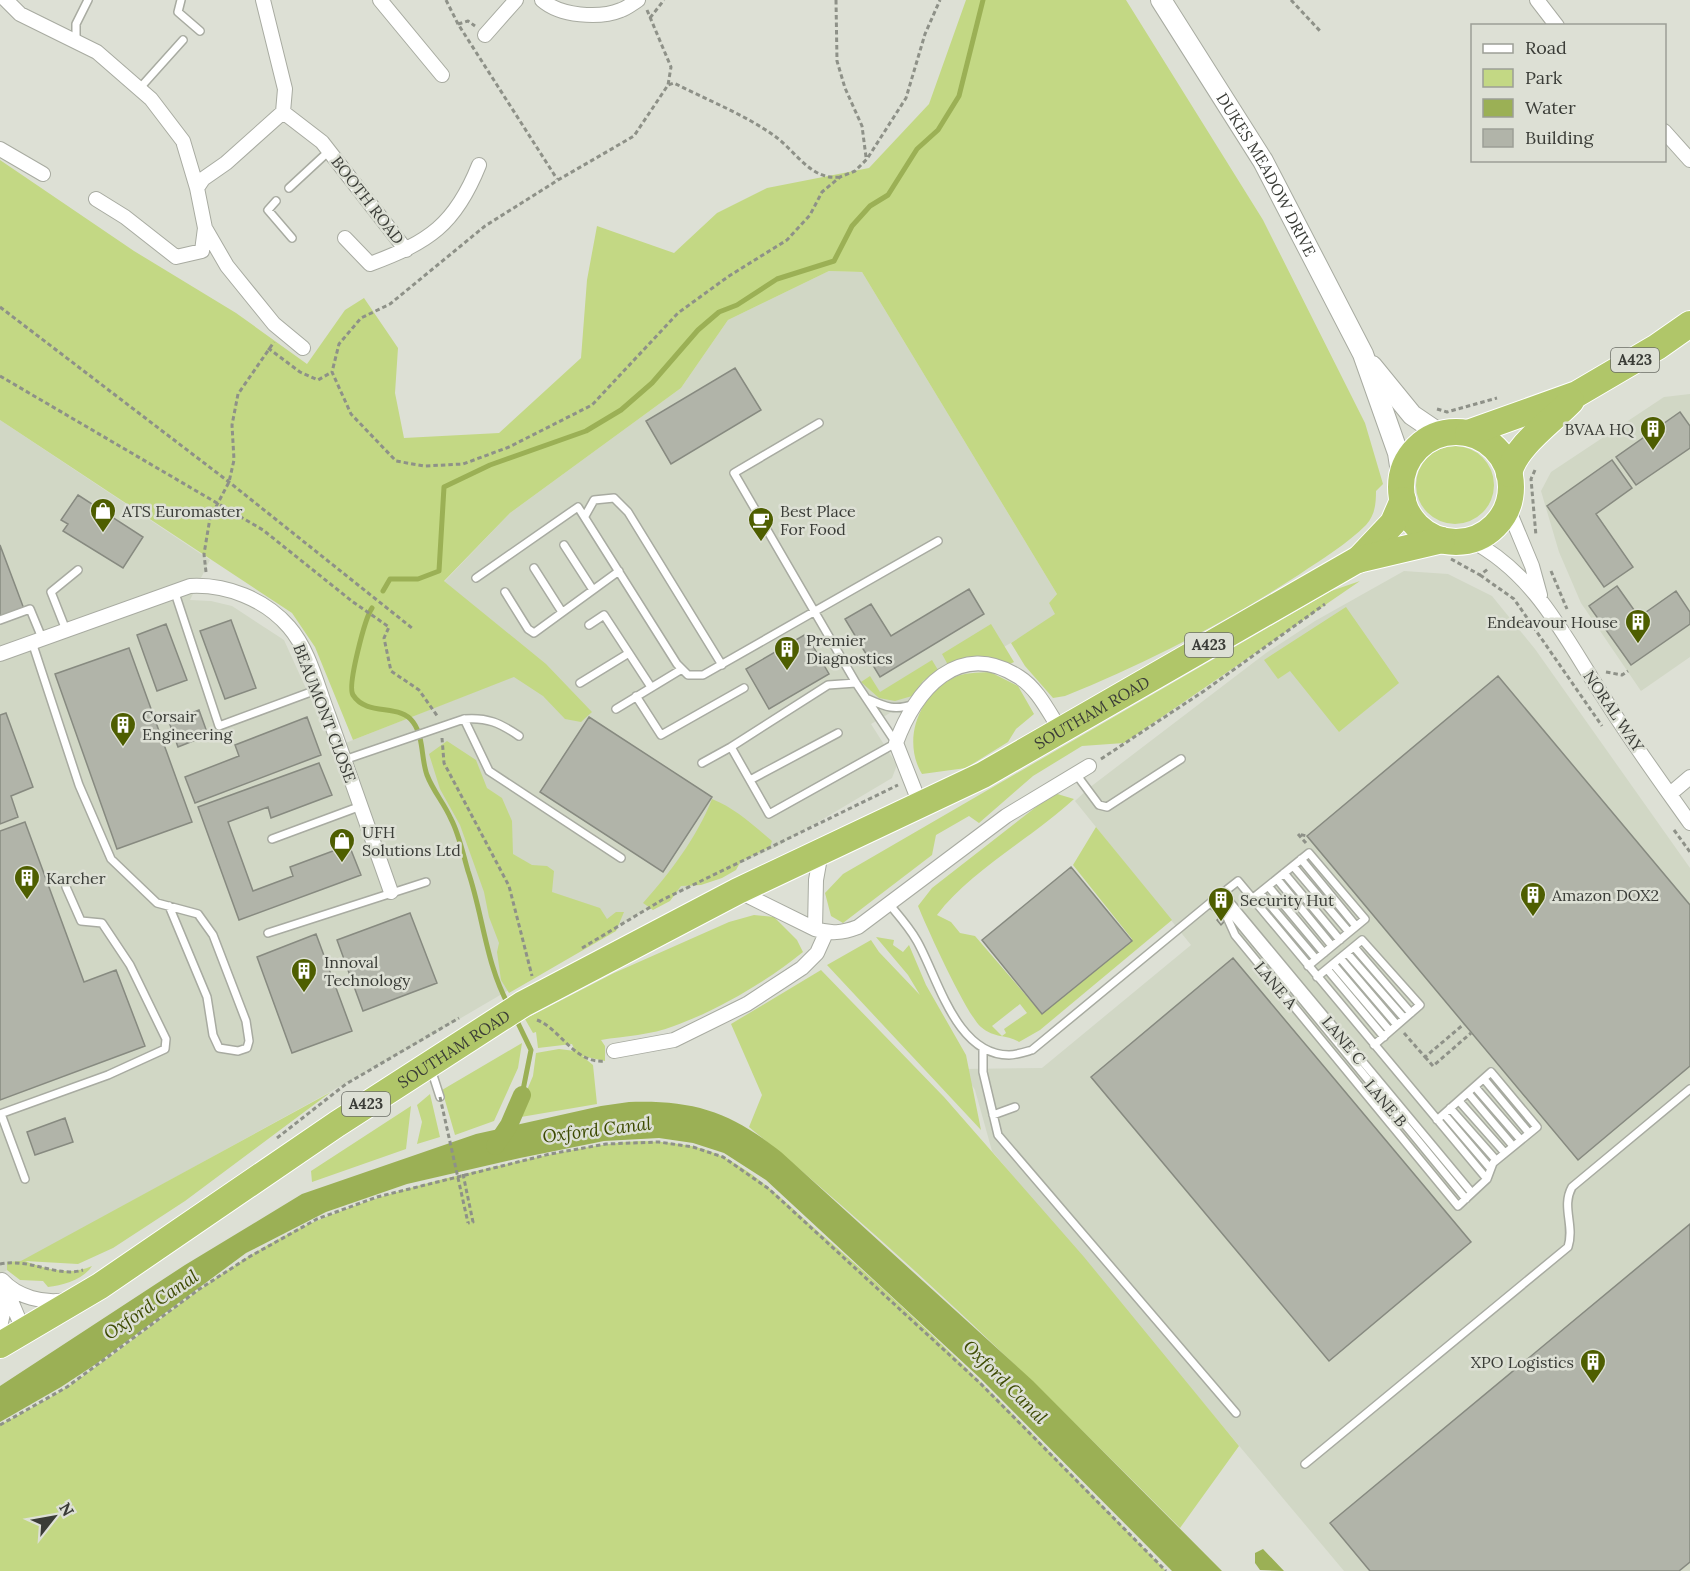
<svg xmlns="http://www.w3.org/2000/svg" width="1690" height="1571" viewBox="0 0 1690 1571" font-family="Lora,serif">
<rect width="100%" height="100%" fill="#dde0d5"/>
<path fill="#d1d7c5" d="M829,271L862,272L1057,594L1049,603L1056,614L1047,622L871,724L897,765L892,778L776,847L662,900L415,1045L0,1274V420L210,560L190,600L211,601L232,606L284,640L333,748L545,664L444,582L510,513L681,388L728,320Z
M1690,394V657L1641,691L1581,603L1559,552L1541,491L1551,472L1664,397Z
M1404,571L1448,574L1492,596L1535,649L1690,868V1571H1344L992,1151L975,1090L962,1069L1042,1068L1191,945L1075,801L1089,788L1266,653L1315,621Z"/>
<path fill="#c3d884" fill-rule="evenodd" d="M966,0H1126L1263,220L1365,423L1383,484L1376,491C1376,504 1375,515 1366,525C1347,544 1322,559 1300,574C1226,622 1147,663 1065,696L1053,698L1025,666L1011,643L1055,614L1049,603L1057,594L862,272L829,271L728,320L681,388L510,513L444,581L546,664L592,712L581,722L565,719L543,696L514,677L353,740L315,647L292,613L0,420V160L134,251L236,313L307,364L345,310L364,298L398,348L395,393L404,438L499,433L581,358L587,280L597,226L674,253L717,213L767,188L869,168L929,104Z
M1416 485a39 39 0 1 1 78 0a39 39 0 1 1-78 0Z
M1360,581L1124,743L1082,746L1033,776L979,823L969,816L936,835L932,855L843,923L831,916L825,893L843,874L1331,591Z
M1346,607L1399,683L1339,732L1290,671L1278,679L1264,660Z
M991,624L1014,662L1010,664L983,657L948,665L942,654Z
M932,660L938,670L923,681L912,696L895,701L879,698L861,682L870,676L880,692Z
M990,672L1018,686L1034,714L1016,729L1008,742L966,768L922,774C902,741 918,696 953,678C964,672 977,673 990,672Z
M447,741L476,760L487,788L502,798L512,821L513,854L532,865L547,866L554,871L552,892L600,908L607,919L616,912H624L616,931L509,993L501,980L497,952L499,943L489,917L484,892L460,825L440,789L429,754Z
M1054,793L1074,799C1033,837 969,872 937,915L951,922L960,933L975,936L1042,1014L1132,939L1073,865L1096,827L1172,920L1040,1030L1019,1042C1007,1034 995,1039 981,1027C966,1014 927,928 918,906L932,888ZM1020,1004L1027,1013L1004,1029L1006,1033L1002,1036L992,1026Z
M712,799C735,808 753,825 772,841L770,847L741,861L736,870L722,878L701,885L681,886L670,901L653,910L643,903C670,873 697,837 712,799Z
M754,915L774,917L797,940L803,952C769,980 716,1011 674,1026C652,1035 624,1036 601,1040L605,1046V1061L582,1056L593,1065L597,1104L515,1118L533,1076L536,1053L559,1049L575,1051L572,1044L538,1048L536,1032L533,1033L525,1019L614,973L729,922Z
M876,937L894,940L893,945L903,952L909,945L926,985L966,1055L981,1130L827,965L871,940L879,952L920,995L908,975Z
M821,970L944,1097L1084,1257L1239,1446L1180,1528C1042,1389 901,1251 749,1127L762,1095L731,1024Z
M522,1043L518,1068L494,1121L455,1135L442,1090Z
M331,1092L185,1201L113,1248L78,1264L25,1261C45,1269 71,1276 92,1266C83,1280 63,1285 48,1287L43,1281L20,1280L7,1270V1262L21,1261Z
M430,1094L440,1137L417,1144L422,1122L417,1105Z
M411,1106L406,1149L312,1182L311,1171Z
M641,1141C668,1142 697,1144 721,1156C761,1175 795,1212 828,1240C947,1343 1056,1458 1166,1571H0V1425C32,1408 64,1391 93,1369C145,1332 194,1291 248,1257C324,1209 407,1187 494,1167C543,1156 591,1144 641,1141Z"/>
<path fill="#9bb055" d="M629,1102C695,1100 730,1112 781,1152L1033,1381L1222,1571H1172L981,1379L766,1180L724,1153L693,1143L659,1138L604,1141L520,1158L407,1184L326,1212L246,1253L96,1364L61,1387L0,1422V1386L185,1265L302,1194L476,1134L601,1106Z
M1263,1549L1284,1571L1260,1570L1255,1563V1553Z"/>
<g fill="none" stroke-linecap="round" stroke-linejoin="round">
<path stroke="#9bb055" stroke-width="5" d="M383,591L390,579H418L439,571L444,487L490,465L586,431L621,410L652,383L698,330L719,312L737,305L777,279L834,261L852,226L870,206L888,195L917,149L938,130L959,96L983,0
M372,608C365,618 347,686 353,695C367,717 400,703 413,722C424,737 421,759 427,775C433,791 444,803 451,819C459,834 463,854 468,871C483,915 486,965 509,1006
M515,1017L531,1050L522,1095"/>
<path stroke="#9bb055" stroke-width="18" d="M495,1146L509,1125L522,1095"/>
</g>
<path fill="#b1b4a9" stroke="#878a80" stroke-width="1.5" d="M735,368L761,410L671,464L646,421Z
M1680,412L1690,426V448L1636,485L1616,457Z
M1612,460L1632,488L1596,514L1633,567L1604,587L1547,506Z
M78,495L143,537L123,568L63,531L68,524L61,520Z
M0,545L24,609L0,618Z
M1617,586L1639,617L1676,591L1690,612V624L1631,665L1589,606Z
M969,589L984,614L880,677L845,619L871,604L891,636Z
M231,620L256,688L225,699L200,631Z
M166,624L187,680L157,691L137,635Z
M806,634L829,674L769,709L746,669Z
M129,648L192,822L117,849L55,674Z
M1498,676L1690,905V1066L1578,1160L1307,836Z
M199,710L208,735L178,747L169,722Z
M6,713L33,787L11,796L18,817L0,824V715Z
M307,717L321,755L195,803L185,777L239,756L235,745Z
M589,717L712,797L663,872L540,792Z
M319,763L332,795L271,818L268,807L228,822L253,891L293,876L290,867L349,845L361,875L239,920L198,807Z
M25,822L84,982L116,970L145,1046L0,1100V831Z
M1071,867L1132,941L1042,1014L982,940Z
M410,913L437,983L363,1011L337,940Z
M1222,915L1226,920L1221,925L1217,920Z
M316,934L352,1031L292,1053L257,957Z
M1233,958L1471,1242L1329,1361L1091,1077Z
M65,1118L73,1142L35,1155L27,1132Z
M1690,1224V1562L1679,1571H1370L1330,1523Z"/>
<g fill="none" stroke-linecap="round" stroke-linejoin="round">
<defs>
<path id="lane" d="M181,0L178,12L200,31
M76,39V24L88,0
M139,89L183,40
M289,188L329,151
M276,201L268,210L292,238
M819,423L734,473L856,683L896,743L769,814L731,747L828,685L856,683
M585,516L594,500L614,498L628,512L722,665
M564,545L593,590
M534,568L562,612
M476,578L578,507L677,664L688,675H703L938,541
M174,590L219,726L319,689
M505,592L528,629L534,633L619,571
M0,620L30,609L42,638
M589,625L604,615L651,687
M66,630L51,592L78,570
M32,642L79,785L111,859L157,903L198,914L213,935L246,1021L249,1041L247,1048L238,1051L219,1048L213,1035L207,997L169,906
M580,683L629,653
M636,696L661,735L744,688
M868,699C886,707 895,711 914,704
M616,709L682,669
M464,719L489,771L621,858
M344,760L464,719C487,717 500,723 519,736
M702,763L731,747
M1076,774L1099,805L1107,807L1181,759
M750,780L838,733
M272,839L361,806
M1301,859L1356,926
M1293,866L1349,932
M1284,873L1340,940
M1277,879L1332,946
M1268,886L1324,953
M1260,893L1316,959
M1252,899L1309,853L1365,919L1308,966
M1212,903L1229,901L1472,1193
M889,904C899,916 909,927 917,941C938,978 956,1055 1009,1055C1016,1055 1025,1052 1032,1050L1210,903L1238,881L1487,1179L1458,1206L1235,935L1226,915L1210,903
M1215,905L1226,907L1466,1199
M268,933L426,882
M1354,947L1411,1013
M1347,953L1404,1018
M1340,958L1397,1025
M1333,964L1390,1031
M1327,969L1384,1037
M1317,977L1362,940L1420,1005L1374,1045
M983,1048V1072L998,1135L1236,1413
M431,1069L440,1097
M1484,1079L1529,1133
M1475,1087L1521,1140
M1468,1093L1513,1146
M1459,1101L1505,1153
M1450,1108L1496,1160
M0,1114L108,1075L165,1049L166,1039L130,965L102,923L81,921L66,887
M1,1114L25,1179
M1444,1114L1490,1168
M993,1115L1015,1107
M1437,1120L1491,1072L1537,1127L1493,1163L1487,1179
M1305,1464L1568,1247C1575,1225 1561,1207 1572,1187L1690,1089"/>
<path id="street" d="M6,0L20,14L97,52L151,99L183,141L197,188L205,228L227,266L274,324L303,348
M380,0L442,75
M542,0C560,16 599,19 621,10C627,8 633,3 638,0
M1537,0L1557,26
M485,35L516,0
M283,112L322,142L406,250
M1664,131L1690,160
M0,149L43,174
M197,188L203,179L226,163L283,112L285,89L263,0
M96,199L125,217L176,257L202,251L205,228
M345,238L370,264C429,242 455,225 479,165
M1507,506L1532,566L1540,595
M1470,540C1536,574 1565,638 1604,698C1631,741 1661,782 1690,823
M0,654L190,586C226,584 265,599 289,627C309,650 317,685 328,714C349,774 370,833 391,892
M1670,794L1690,777
M920,804L896,743C915,690 959,638 1019,677C1038,689 1049,713 1061,731
M738,891L815,929C831,934 842,933 858,927L1006,816L1089,766
M815,929L816,880L821,852
M614,1051L674,1040L747,1004L802,968L817,953L826,933
M2,1280C17,1297 44,1304 66,1300
M4,1284L24,1332
M0,1327L5,1304L3,1288"/>
<g id="secondary">
<path id="s1" d="M1161,0L1263,161L1363,354L1398,453L1402,479"/>
<path d="M1372,366L1412,415L1440,434"/>
</g>
<g id="highway">
<circle cx="1456" cy="487" r="55"/>
<path d="M1468,433L1577,394L1657,347L1690,324"/>
<path d="M1509,474C1514,447 1552,421 1571,401"/>
<path d="M1358,560L1393,523L1403,500"/>
<path id="s2" d="M0,1345L100,1286L337,1124L523,1004L738,891L983,775L1357,560L1442,540"/>
</g>
</defs>
<use href="#lane" stroke="#a8aba1" stroke-width="10"/>
<use href="#street" stroke="#a8aba1" stroke-width="16"/>
<use href="#secondary" stroke="#a8aba1" stroke-width="22"/>
<use href="#highway" stroke="#fff" stroke-width="28"/>
<path stroke="#8e9188" stroke-width="3" stroke-dasharray="4.5 3" stroke-linecap="butt" d="M446,0L458,24L557,179
M836,0L837,61L845,88L862,126L866,157
M1291,0L1321,32
M647,10L671,67L668,85
M650,18L664,0
M458,24L468,21L475,26
M840,177C812,181 796,152 776,137C746,115 707,100 674,83L668,85L634,136L558,180L485,226L390,304L361,318L339,344L332,372L351,414L396,461L424,466L463,464L509,447L592,405L678,313L729,276L787,240L810,215L822,192L840,177L855,171L867,159L906,98L925,34L940,0
M0,307L229,482L412,628
M268,348L300,372L318,380L332,372
M0,376L263,530L353,602L389,627L384,638L391,671L419,690L438,717
M1437,409L1447,412L1497,398
M1535,470L1531,479L1536,536
M1451,559L1480,575L1488,569
M1551,571L1567,609
M206,572L204,554L210,518L229,482L234,460L232,425L238,394L274,342
M1480,575L1514,599L1602,726
M1606,672L1622,675L1628,671
M442,738L444,763L509,886L532,976
M1101,759L1204,691L1325,604
M1674,830L1690,852
M1306,843L1298,834L1307,836
M582,948L662,900L898,785
M537,1020C561,1029 574,1064 605,1061
M1404,1033L1425,1057L1464,1024
M1425,1057L1433,1066L1471,1033
M277,1138L346,1084L459,1018
M463,1174L473,1222L468,1223
M0,1264C32,1258 57,1278 83,1270
M0,1425L67,1387L198,1290L249,1257L317,1219L377,1197L550,1154L606,1144L659,1142L693,1147L723,1157L769,1189L980,1383L1166,1571"/>
<use href="#lane" stroke="#fff" stroke-width="7"/>
<use href="#street" stroke="#fff" stroke-width="14"/>
<use href="#secondary" stroke="#fff" stroke-width="20"/>
<use href="#highway" stroke="#b0c669" stroke-width="26"/>
<path stroke="#8e9188" stroke-width="3" stroke-dasharray="4.5 3" stroke-linecap="butt" d="M440,1097L468,1223"/>
</g>
<defs>
<symbol id="building-pin" viewBox="-11 -11 22 30"><path d="M0 17L-7.5 6A9.5 9.5 0 1 1 7.5 6Z" fill="#4e5e00" stroke="#dde0d5"/><path d="M-4-6H4V6H1V3H-1V6H-4ZM-2.5-4.3h1.7v1.8h-1.7ZM.8-4.3h1.7v1.8H.8ZM-2.5-1h1.7V.8h-1.7ZM.8-1h1.7V.8H.8Z" fill="#fff"/></symbol>
<symbol id="shop-pin" viewBox="-11 -11 22 30"><path d="M0 17L-7.5 6A9.5 9.5 0 1 1 7.5 6Z" fill="#4e5e00" stroke="#dde0d5"/><path d="M-5-2.5h2.3a2.7 3.5 0 0 1 5.4 0H5L5.5 6h-11ZM-1.5-2.5h3a1.5 2.3 0 0 0-3 0Z" fill="#fff"/></symbol>
<symbol id="cafe-pin" viewBox="-11 -11 22 30"><path d="M0 17L-7.5 6A9.5 9.5 0 1 1 7.5 6Z" fill="#4e5e00" stroke="#dde0d5"/><path d="M-5.5-4.5H6V0H3Q3 3.5 0 3.5H-2.5Q-5.5 3.5-5.5 0ZM3-3.2v2h1.7v-2ZM-6 4.5H4V6H-6Z" fill="#fff"/></symbol>
</defs>
<g fill-rule="evenodd">
<use href="#building-pin" x="1638" y="414" width="30" height="40"/>
<use href="#shop-pin" x="88" y="496" width="30" height="40"/>
<use href="#cafe-pin" x="746" y="505" width="30" height="40"/>
<use href="#building-pin" x="1623" y="607" width="30" height="40"/>
<use href="#building-pin" x="772" y="634" width="30" height="40"/>
<use href="#building-pin" x="108" y="710" width="30" height="40"/>
<use href="#shop-pin" x="327" y="826" width="30" height="40"/>
<use href="#building-pin" x="12" y="863" width="30" height="40"/>
<use href="#building-pin" x="1518" y="880" width="30" height="40"/>
<use href="#building-pin" x="1206" y="885" width="30" height="40"/>
<use href="#building-pin" x="289" y="956" width="30" height="40"/>
<use href="#building-pin" x="1578" y="1347" width="30" height="40"/>
</g>
<g text-anchor="middle" stroke-width="5" stroke-linejoin="round" paint-order="stroke">
<g fill="#dde0d5" stroke="#6b6d66" stroke-width="1.5">
<rect x="1611" y="348" width="48" height="24" rx="4.5"/>
<rect x="1185" y="633" width="48" height="24" rx="4.5"/>
<rect x="342" y="1092" width="48" height="24" rx="4.5"/>
</g>
<g font-size="15" font-weight="bold" fill="#3a3c37">
<text x="1635" y="365">A423</text>
<text x="1209" y="650">A423</text>
<text x="366" y="1109">A423</text>
</g>
<g font-size="16" fill="#3a3c37" stroke="#dde0d5">
<text dy="6" stroke="none"><textPath href="#s1" startOffset="204">DUKES MEADOW DRIVE</textPath></text>
<text transform="translate(368 200) rotate(52)" y="6">BOOTH ROAD</text>
<text transform="translate(1614 711) rotate(56)" y="6">NORAL WAY</text>
<text transform="translate(325 713) rotate(69)" y="6">BEAUMONT CLOSE</text>
<text dy="6" stroke="none"><textPath href="#s2" startOffset="1264">SOUTHAM ROAD</textPath></text>
<text transform="translate(1276 985) rotate(50)" y="6">LANE A</text>
<text transform="translate(1344 1040) rotate(50)" y="6">LANE C</text>
<text dy="6" stroke="none"><textPath href="#s2" startOffset="542">SOUTHAM ROAD</textPath></text>
<text transform="translate(1386 1103) rotate(50)" y="6">LANE B</text>
</g>
<g font-size="16" fill="#3a3c37" stroke="#dde0d5" text-anchor="start">
<text x="1634" y="435" text-anchor="end">BVAA HQ</text>
<text x="122" y="517">ATS Euromaster</text>
<text x="780" y="517">Best Place<tspan x="780" dy="18">For Food</tspan></text>
<text x="1618" y="628" text-anchor="end">Endeavour House</text>
<text x="806" y="646">Premier<tspan x="806" dy="18">Diagnostics</tspan></text>
<text x="142" y="722">Corsair<tspan x="142" dy="18">Engineering</tspan></text>
<text x="362" y="838">UFH<tspan x="362" dy="18">Solutions Ltd</tspan></text>
<text x="46" y="884">Karcher</text>
<text x="1552" y="901">Amazon DOX2</text>
<text x="1240" y="906">Security Hut</text>
<text x="324" y="968">Innoval<tspan x="324" dy="18">Technology</tspan></text>
<text x="1574" y="1368" text-anchor="end">XPO Logistics</text>
</g>
<g font-size="18" font-style="italic" fill="#3d4a02" stroke="#dde0d5">
<text transform="translate(597 1130) rotate(-7)" y="6">Oxford Canal</text>
<text transform="translate(151 1305) rotate(-34)" y="6">Oxford Canal</text>
<text transform="translate(1005 1382) rotate(45)" y="6">Oxford Canal</text>
</g>
</g>
<rect x="1471" y="24" width="195" height="138" fill="#dde0d5" stroke="#9c9e96" stroke-width="1.5"/>
<rect x="1483" y="44" width="30" height="9" fill="#ffffff" stroke="#9c9e96" stroke-width="1.5"/>
<text x="1525" y="54" font-size="18" fill="#3a3c37">Road</text>
<rect x="1483" y="69" width="30" height="18" fill="#c3d884" stroke="#9c9e96" stroke-width="1.5"/>
<text x="1525" y="84" font-size="18" fill="#3a3c37">Park</text>
<rect x="1483" y="99" width="30" height="18" fill="#9bb055" stroke="#9c9e96" stroke-width="1.5"/>
<text x="1525" y="114" font-size="18" fill="#3a3c37">Water</text>
<rect x="1483" y="129" width="30" height="18" fill="#b1b4a9" stroke="#9c9e96" stroke-width="1.5"/>
<text x="1525" y="144" font-size="18" fill="#3a3c37">Building</text>
<g transform="translate(54 1517) rotate(59)" stroke="#dde0d5" stroke-width="4.5" paint-order="stroke">
<path d="M0-4.5L10 22L0 15L-10 22Z" fill="#3a3c37"/>
<text y="-9" font-size="16" font-weight="bold" text-anchor="middle" fill="#3a3c37">N</text>
</g>
</svg>
